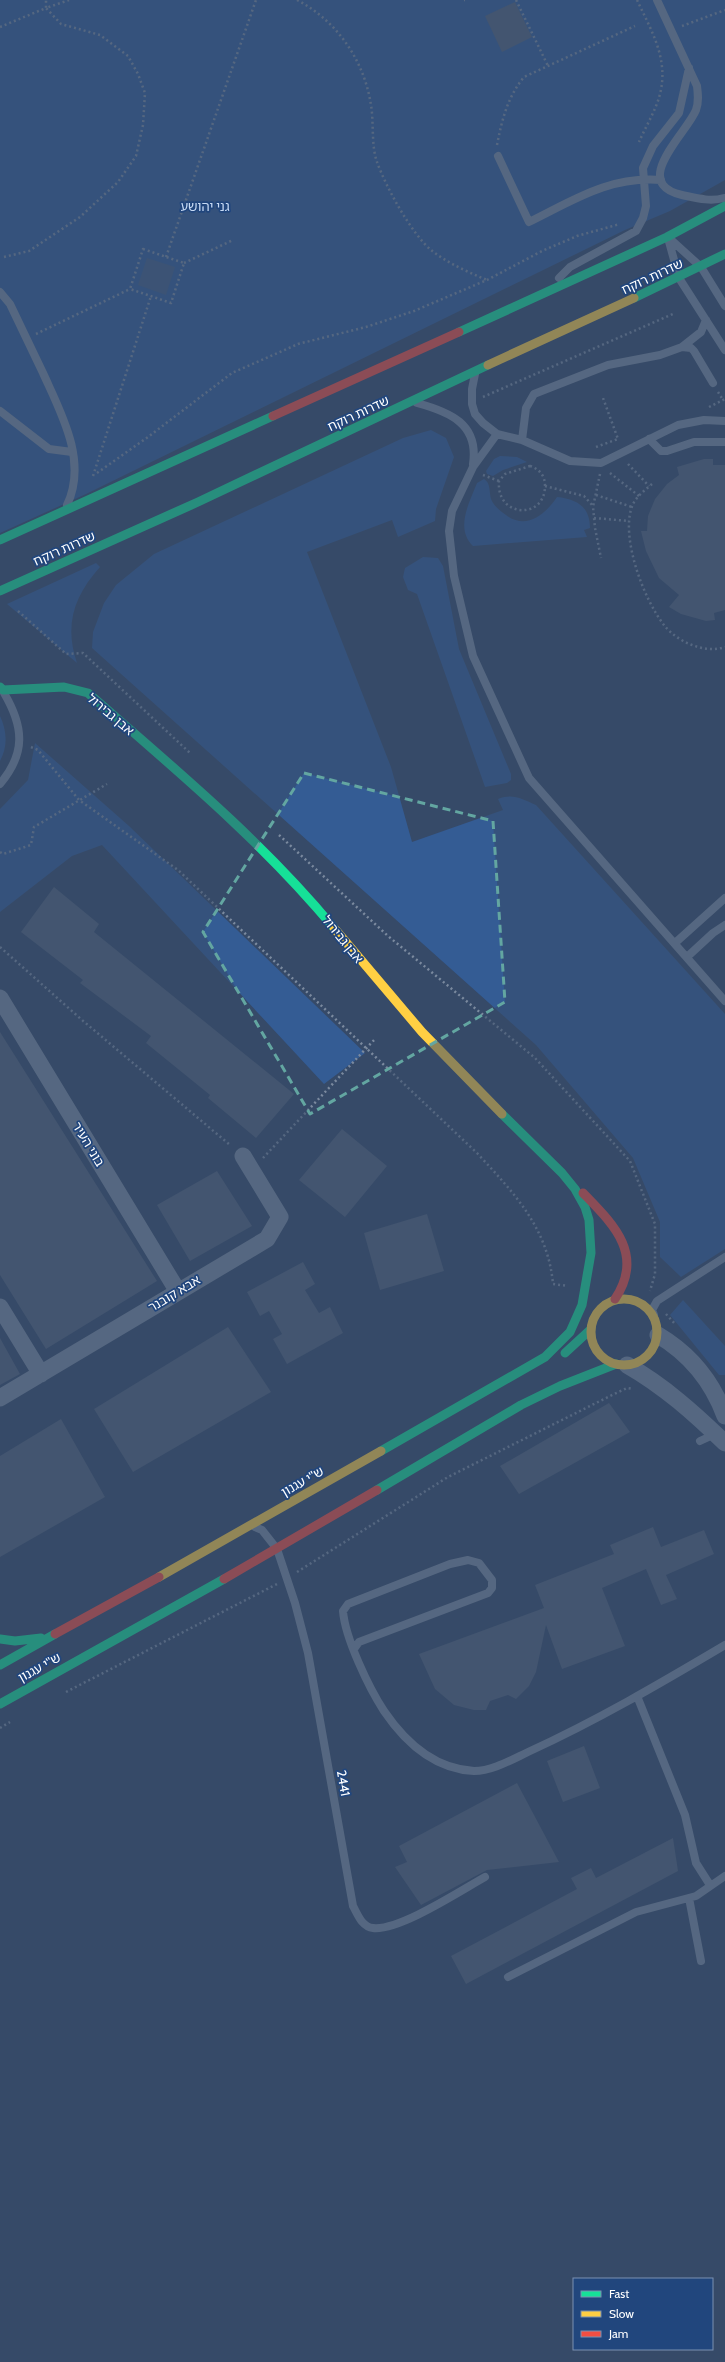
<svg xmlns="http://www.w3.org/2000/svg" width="725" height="2362" viewBox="0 0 725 2362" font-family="Cabin,'Noto Sans Hebrew',sans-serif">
<rect width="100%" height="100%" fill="#364a68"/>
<path fill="#345c94" d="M0,0H725V180L670,211L625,230L86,494L0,533Z
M431,430L446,438L454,457L436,509L435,521L398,537L392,520L307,552L391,767L412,842L503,810L498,799C513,793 522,799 536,805L725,1014V1249L681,1277L660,1257V1222L633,1158L536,1045L92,648L93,632L104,603L116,585L154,554L403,438Z
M500,456L517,457L527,462L503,470L493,476L487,474L486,471L494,459Z
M484,479C491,483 489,492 491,499C494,506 500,511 506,515C526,530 545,515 557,497C576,499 590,506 590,528L584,530L587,537L473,546C455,529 469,503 477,483Z
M423,557L438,558L443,566L459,649L511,774V780L507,783L485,787L417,594L408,590L403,577L405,568Z
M96,563L100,567C74,596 64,625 77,663L7,604Z
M0,716C7,731 8,746 0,761Z
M35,743L129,826L365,1053L324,1084L102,845L72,856L0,912V809L28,780Z
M683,1300L725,1346V1375H719L670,1315Z"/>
<path fill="#435e85" d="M147,258L175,267L166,295L138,285Z"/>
<path fill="#52627a" d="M515,2L532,37L502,52L485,16Z
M704,459H713V465H725V610L714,613L715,620L706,621L681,614L669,607L679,595L659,578L646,551L641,531H647L648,516L655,499L667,484L679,475L677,467Z
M54,887L99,924L94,932L294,1094L256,1138L208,1098L210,1095L146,1043L151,1036L80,983L83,980L21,932Z
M0,1032L157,1281L46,1349L0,1275Z
M342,1129L387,1166L345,1217L299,1180Z
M217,1171L252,1226L190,1261L157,1205Z
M427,1214L444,1271L380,1290L364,1233Z
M303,1262L315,1284L305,1290L319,1313L330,1307L343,1333L287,1364L273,1339L282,1334L269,1311L260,1316L247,1292Z
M228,1327L271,1392L133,1472L94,1409Z
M0,1338L20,1374L0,1385Z
M609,1403L630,1432L519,1494L500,1466Z
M61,1419L105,1497L0,1557V1456Z
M653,1527L661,1547L704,1530L714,1554L666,1575L677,1599L661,1605L646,1569L602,1588L625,1646L562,1669L546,1625L536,1672L529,1686L516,1699L508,1695L490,1701L486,1710H474L454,1705L435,1689L419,1654L544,1608L535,1585L614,1554L610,1545Z
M584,1746L600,1788L563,1802L547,1761Z
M517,1783L559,1862L487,1870L421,1905L395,1867L407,1862L399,1846Z
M673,1838L678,1871L466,1984L451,1956L577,1889L571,1878L591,1868L596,1878Z"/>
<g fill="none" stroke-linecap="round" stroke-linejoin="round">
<path stroke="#7b8a9f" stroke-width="2.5" stroke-dasharray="2 3" stroke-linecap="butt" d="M297,0C337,21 364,60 371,105C374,123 371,145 377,162C386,187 411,233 431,250C447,263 468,272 487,280
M464,0H465
M516,0L548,66
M637,0C651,30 669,59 660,94C656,110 646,126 639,142
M682,26L725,10
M0,27L46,8V0
M497,145C502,120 507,98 524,77L635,26
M143,249L184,263L171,303L130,289Z
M4,257L29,251L80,217L118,182L136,156L143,125L145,93L138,74L128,56L100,35L61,24L46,8L69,0
M166,257L256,0
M184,263L233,240
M36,334L130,289
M718,392L723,400
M483,397L675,313
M709,407L725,399
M596,447L618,439L603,398
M628,464L649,486
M530,466C539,469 545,475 545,486C545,520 496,518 499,481L505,474Z
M97,473L148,437L232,373L298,344L366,327L414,311L487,280L542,251L577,236L620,224
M610,473L639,496
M600,474L593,507L595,528L601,558
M483,475L499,481
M93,476L151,296
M652,484C645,490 637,496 633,504C619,535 644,600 664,625C677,642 705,654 725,647
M545,486L584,496L593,506
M596,495L632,507
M594,518L629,521
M18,611L66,654L83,653L190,753
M31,747L38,750L79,800L178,870L477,1153C514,1193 548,1228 553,1284L568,1286
M279,835L388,936L535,1058L630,1161L655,1224V1274L650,1291
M0,852L3,854L31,845L34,827L107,784
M0,947L82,1020L230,1145
M263,1158L375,1039
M666,1314L675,1324
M297,1572L448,1477L612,1395L627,1388L633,1389
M66,1692L277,1584
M0,1728L10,1722"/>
<path stroke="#7b8a9f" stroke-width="8" d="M657,0L697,86C698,94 699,102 696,110C687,133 629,183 682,195C696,198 710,202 724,198
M498,156L529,222C574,200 609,176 661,180
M668,238L679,278L725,350
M669,238L701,267L725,306
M559,278L570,267L636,231L643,218L646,206L643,168L653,146L679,113L689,68
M0,292L10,304C21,327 32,350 43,373C61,413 88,461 67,505
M682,347L691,348L694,351L713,383
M475,374L472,389V404L475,414L483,423L497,434L522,440L570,461L601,463L678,425L704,420L725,421
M417,403C450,412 479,424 473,464
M0,411L49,449L72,452
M497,434L473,467L452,511L449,531L454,576L473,656L529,778L725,1001
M649,439L661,451H667L694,442H725
M522,440L526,408L534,394L608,365L660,355L682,347L701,332L706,320
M0,784C26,753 24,727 4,693
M675,943L725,898
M687,957L713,933L725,925
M654,1315L652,1310L657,1301L725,1257
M700,1441L715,1434
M255,1527L262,1530L277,1549L295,1603L308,1653L353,1906C358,1915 362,1927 373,1928C399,1931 460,1891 485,1877
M354,1649L359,1642L488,1593L492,1588V1580L479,1563L468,1560L450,1564L348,1604L343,1611C345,1638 369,1688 384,1711C405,1742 434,1769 474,1771C492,1771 511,1760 528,1752C596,1721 661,1683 725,1645
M637,1696L685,1815L696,1863L710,1885
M689,1898L701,1961
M508,1977L636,1912L696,1896L725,1876"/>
<path stroke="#7b8a9f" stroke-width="17" d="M0,998L177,1290
M0,1307L41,1374
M658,1335C690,1354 712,1381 725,1416
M627,1365C664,1386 695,1414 725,1443
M0,1398L267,1239L280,1217L243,1156"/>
<path stroke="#16e098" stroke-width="9" d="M634,298L725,254
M459,332L667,237L725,206
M0,540L273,416
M0,591L198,502L488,365
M0,687L3,690L64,687L88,693C174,768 261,840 334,928
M565,1353L590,1330
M381,1451L545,1357L570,1332L582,1305L591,1253L589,1220L585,1207L575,1189L562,1173L502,1114
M377,1490L521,1405L560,1386L616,1364
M0,1639L15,1641L41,1638
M0,1665L55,1634
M0,1704L224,1579"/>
<path stroke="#ffcf43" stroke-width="9" d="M488,365L634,298
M334,928L422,1032L502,1114
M591 1332a33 33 0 1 1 66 0a33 33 0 1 1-66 0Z
M159,1577L381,1451"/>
<path stroke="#f24e42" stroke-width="9" d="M273,416L459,332
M583,1193C613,1224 645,1254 615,1299
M224,1579L377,1490
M55,1634L159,1577"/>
</g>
<path d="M0 0H725V2362H0ZM304,773L493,821L505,1002L310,1114L203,932Z" fill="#364a68" fill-opacity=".55" fill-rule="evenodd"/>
<path fill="none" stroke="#63a6a1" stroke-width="3" stroke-dasharray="8 5" stroke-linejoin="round" d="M304,773L493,821L505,1002L310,1114L203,932Z"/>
<g text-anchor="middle" stroke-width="3.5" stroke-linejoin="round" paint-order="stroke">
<g font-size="13" fill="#c8dbf5" stroke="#21467d">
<text x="205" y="211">גני יהושע</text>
</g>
<g font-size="13" fill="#fff" stroke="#21467d">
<text transform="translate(652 276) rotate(-25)" y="5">שדרות רוקח</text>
<text transform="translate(358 413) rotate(-25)" y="5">שדרות רוקח</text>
<text transform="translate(64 548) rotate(-24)" y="5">שדרות רוקח</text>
<text transform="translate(111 714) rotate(40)" y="5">אבן גבירול</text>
<text transform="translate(343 939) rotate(51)" y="5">אבן גבירול</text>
<text transform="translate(89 1144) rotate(59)" y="5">בוני העיר</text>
<text transform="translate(174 1293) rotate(-31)" y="5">אבא קובנר</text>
<text transform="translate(302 1481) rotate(-30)" y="5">ש''י עגנון</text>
<text transform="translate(39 1667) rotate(-29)" y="5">ש''י עגנון</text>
<text transform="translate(344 1783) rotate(80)" y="5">2441</text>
</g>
</g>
<rect x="573" y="2278" width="140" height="72" fill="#21467d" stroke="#7a90b1"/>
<rect x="581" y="2291" width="20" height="6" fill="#16e098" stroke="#7a90b1"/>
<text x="609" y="2298" font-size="12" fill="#ffffff">Fast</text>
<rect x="581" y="2311" width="20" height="6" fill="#ffcf43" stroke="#7a90b1"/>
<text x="609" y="2318" font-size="12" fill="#ffffff">Slow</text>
<rect x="581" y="2331" width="20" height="6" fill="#f24e42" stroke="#7a90b1"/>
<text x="609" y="2338" font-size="12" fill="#ffffff">Jam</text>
</svg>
